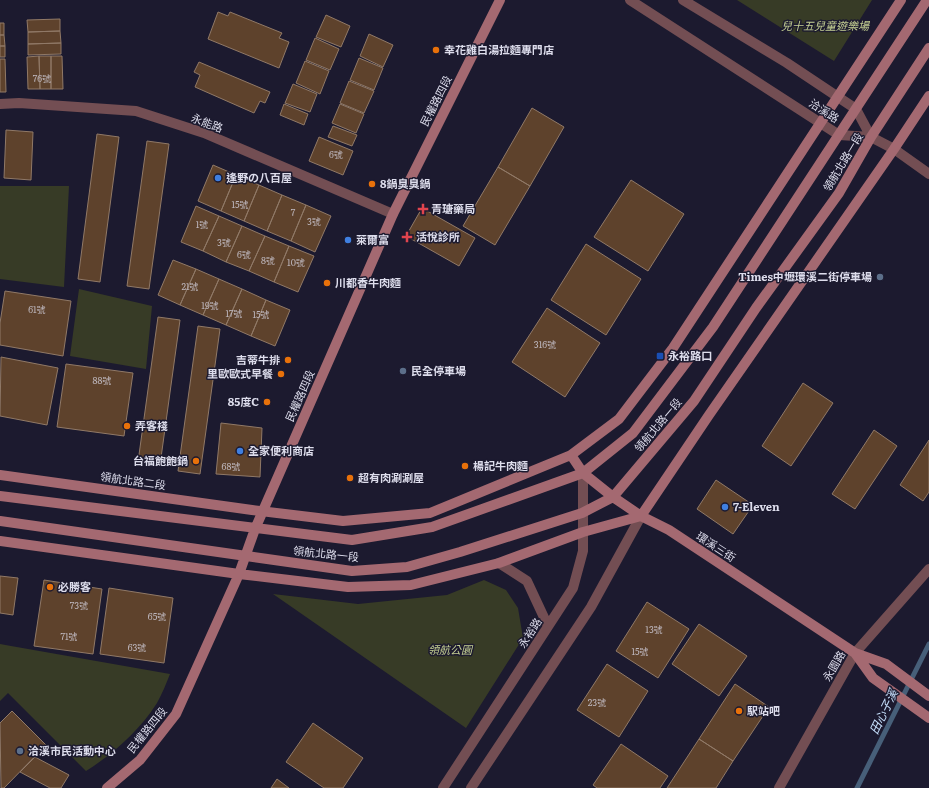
<svg xmlns="http://www.w3.org/2000/svg" width="929" height="788" viewBox="0 0 929 788" font-family="Literata,'Noto Sans TC','Noto Sans JP',serif">
<rect width="100%" height="100%" fill="#1c1a2f"/>
<path fill="#373b26" d="M737,0H872L834,61Z
M0,186H69L64,287L0,279Z
M79,289L152,306L146,369L70,356Z
M484,580L506,590L518,608L523,638L466,728L273,594L358,604L447,595Z
M0,644L11,646L170,674C166,684 162,694 157,703C140,730 113,754 86,771L8,693L0,701Z"/>
<g fill="none" stroke-linecap="round" stroke-linejoin="round">
<path stroke="#475f79" stroke-width="5" d="M857,788L929,644"/>
</g>
<path fill="#5e422c" stroke="#907967" d="M218,12L228,16L230,12L282,33L279,38L289,42L279,68L208,39Z
M326,15L350,26L341,47L316,37Z
M60,19V31L28,32L27,20Z
M0,23H4V35H0Z
M60,31L61,43L28,44V32Z
M369,34L393,45L383,67L360,56Z
M0,35H4L5,46H0Z
M315,38L339,49L330,70L306,60Z
M61,43V54L28,55V44Z
M0,46H5V57H0Z
M39,56H51V89H40Z
M39,56L40,89H28L27,57Z
M51,56H62L63,89H51Z
M359,58L383,68L374,90L350,80Z
M0,59H5L6,92H0Z
M305,61L329,71L320,94L296,83Z
M199,62L270,92L265,103L260,101L254,113L195,87L200,75L194,72Z
M349,81L374,91L364,113L340,103Z
M293,84L317,94L310,112L285,103Z
M284,104L308,114L304,125L280,115Z
M340,104L364,114L356,133L332,123Z
M532,108L564,127L530,186L498,167Z
M333,126L357,135L352,146L328,137Z
M6,130L33,132L31,180L4,178Z
M97,134L119,137L100,282L78,279Z
M319,137L353,151L343,175L309,161Z
M147,141L169,144L149,289L127,286Z
M213,165L236,175L221,211L198,201Z
M498,167L530,186L495,245L463,226Z
M236,175L259,185L244,221L221,211Z
M631,180L684,214L648,271L594,237Z
M259,185L282,195L267,231L244,221Z
M282,195L306,205L291,241L267,231Z
M306,205L331,216L315,252L291,241Z
M196,206L219,216L203,251L181,242Z
M422,208L475,238L459,266L406,236Z
M219,216L242,226L226,262L203,251Z
M242,226L265,236L249,271L226,262Z
M265,236L289,246L274,282L249,271Z
M586,244L641,279L606,335L551,300Z
M289,246L314,256L298,292L274,282Z
M173,260L196,269L180,305L158,295Z
M196,269L219,279L203,315L180,305Z
M219,279L242,289L226,325L203,315Z
M242,289L266,300L251,336L226,325Z
M5,291L71,301L63,356L0,345V323Z
M266,300L290,310L275,346L251,336Z
M547,308L600,343L565,397L512,362Z
M158,317L180,320L160,465L138,462Z
M198,326L220,329L200,474L178,471Z
M1,357L58,368L47,425L0,416Z
M66,364L133,373L124,436L57,427Z
M803,383L833,403L791,466L762,446Z
M221,423L262,428L260,477L216,474Z
M874,430L897,446L855,509L832,494Z
M929,440V492L923,501L900,485Z
M716,480L753,505L733,534L697,509Z
M0,576L18,578L13,615L0,613Z
M44,580L102,589L93,654L34,646Z
M109,588L173,598L164,663L100,654Z
M647,602L689,629L658,678L616,651Z
M699,624L747,656L719,696L672,664Z
M607,664L648,691L619,737L577,710Z
M735,684L769,707L733,761L699,739Z
M12,711L46,745L4,788H1L0,723Z
M313,723L363,758L343,788H324L286,762Z
M699,739L733,761L716,788H667Z
M621,744L668,776L660,788H597L593,785Z
M35,757L69,775L61,788H50L20,772Z
M277,779L289,788H271Z"/>
<g fill="none" stroke-linecap="round" stroke-linejoin="round">
<path stroke="#734e53" stroke-width="10" d="M630,0L839,135L871,137L894,149L929,174
M683,0L787,63L856,109L871,137
M0,104L19,103L136,111L204,133L393,214
M499,563L527,581L548,626
M443,788L573,588L583,551V473
M471,788L591,607L641,516
M779,788L855,653L929,569"/>
<path stroke="#a46971" stroke-width="10" d="M571,455L583,473L613,497L641,516L669,530L855,653L886,664L929,696
M0,475L252,510L343,521L430,513L571,455L619,419L673,348L901,0
M0,496L352,540L432,527L583,473L633,433L713,327L927,0
M0,521L352,571L407,567L460,552L582,513L613,497L694,401L756,308L839,193L871,137L929,48
M0,541L239,574L348,587L411,585L499,563L583,532L641,516L709,415L894,149L929,96
M855,653L873,678L929,718
M107,788L140,760L176,714L239,574L255,529L393,214L500,0"/>
</g>
<g fill="#e8710a" stroke="#1c1a2f" stroke-width="1.5">
<circle cx="436" cy="50" r="4"/>
<circle cx="372" cy="184" r="4"/>
<circle cx="327" cy="283" r="4"/>
<circle cx="288" cy="360" r="4"/>
<circle cx="281" cy="374" r="4"/>
<circle cx="267" cy="402" r="4"/>
<circle cx="127" cy="426" r="4"/>
<circle cx="196" cy="461" r="4"/>
<circle cx="465" cy="466" r="4"/>
<circle cx="350" cy="478" r="4"/>
<circle cx="50" cy="587" r="4"/>
<circle cx="739" cy="711" r="4"/>
</g>
<g fill="#3f7fe0" stroke="#1c1a2f" stroke-width="1.5">
<circle cx="218" cy="178" r="4"/>
<circle cx="348" cy="240" r="4"/>
<circle cx="240" cy="451" r="4"/>
<circle cx="725" cy="507" r="4"/>
</g>
<g fill="#e0444e" stroke="#1c1a2f" stroke-width="1.5">
<path d="M421 203h4v4h4v4h-4v4h-4v-4h-4v-4h4z"/>
<path d="M405 231h4v4h4v4h-4v4h-4v-4h-4v-4h4z"/>
</g>
<g fill="#5c6f8a" stroke="#1c1a2f" stroke-width="1.5">
<circle cx="880" cy="277" r="4"/>
<circle cx="403" cy="371" r="4"/>
<circle cx="20" cy="751" r="4"/>
</g>
<rect fill="#1a4fb4" stroke="#1c1a2f" stroke-width="1.5" x="656" y="352" width="8" height="8" rx="2"/>
<g text-anchor="middle" stroke-width="3" stroke-linejoin="round" paint-order="stroke">
<g font-size="9" fill="#bdb6bc">
<text x="42" y="82">76號</text>
<text x="336" y="158">6號</text>
<text x="240" y="208">15號</text>
<text x="293" y="216">7</text>
<text x="314" y="225">3號</text>
<text x="202" y="228">1號</text>
<text x="224" y="246">3號</text>
<text x="244" y="258">6號</text>
<text x="268" y="264">8號</text>
<text x="296" y="266">10號</text>
<text x="190" y="290">21號</text>
<text x="210" y="309">19號</text>
<text x="37" y="313">61號</text>
<text x="234" y="317">17號</text>
<text x="261" y="318">15號</text>
<text x="545" y="348">316號</text>
<text x="102" y="384">88號</text>
<text x="231" y="470">68號</text>
<text x="79" y="609">73號</text>
<text x="157" y="620">65號</text>
<text x="654" y="633">13號</text>
<text x="69" y="640">71號</text>
<text x="137" y="651">63號</text>
<text x="640" y="655">15號</text>
<text x="597" y="706">23號</text>
</g>
<g font-size="11" font-style="italic" fill="#c5d093" stroke="#1c1a2f">
<text x="825" y="30">兒十五兒童遊樂場</text>
<text x="450" y="654">領航公園</text>
</g>
<g font-size="11" font-weight="bold" fill="#ddddec" stroke="#1c1a2f" text-anchor="start">
<text x="444" y="54">幸花雞白湯拉麵專門店</text>
<text x="226" y="182">逢野の八百屋</text>
<text x="380" y="188">8鍋臭臭鍋</text>
<text x="431" y="213">青瑭藥局</text>
<text x="416" y="241">活悅診所</text>
<text x="356" y="244">萊爾富</text>
<text x="872" y="281" text-anchor="end">Times中壢環溪二街停車場</text>
<text x="335" y="287">川都香牛肉麵</text>
<text x="668" y="360">永裕路口</text>
<text x="280" y="364" text-anchor="end">吉蒂牛排</text>
<text x="411" y="375">民全停車場</text>
<text x="273" y="378" text-anchor="end">里歐歐式早餐</text>
<text x="259" y="406" text-anchor="end">85度C</text>
<text x="135" y="430">弄客棧</text>
<text x="248" y="455">全家便利商店</text>
<text x="188" y="465" text-anchor="end">台福飽飽鍋</text>
<text x="473" y="470">楊記牛肉麵</text>
<text x="358" y="482">超有肉涮涮屋</text>
<text x="733" y="511">7-Eleven</text>
<text x="58" y="591">必勝客</text>
<text x="747" y="715">駅站吧</text>
<text x="28" y="755">洽溪市民活動中心</text>
</g>
<g font-size="11" fill="#ddddec" stroke="#1c1a2f">
<text transform="translate(436 101) rotate(-63)" y="4">民權路四段</text>
<text transform="translate(824 111) rotate(33)" y="4">洽溪路</text>
<text transform="translate(207 123) rotate(20)" y="4">永能路</text>
<text transform="translate(843 162) rotate(-59)" y="4">領航北路一段</text>
<text transform="translate(300 396) rotate(-66)" y="4">民權路四段</text>
<text transform="translate(658 425) rotate(-50)" y="4">領航北路一段</text>
<text transform="translate(133 481) rotate(8)" y="4">領航北路二段</text>
<text transform="translate(716 547) rotate(33)" y="4">環溪三街</text>
<text transform="translate(326 554) rotate(6)" y="4">領航北路一段</text>
<text transform="translate(530 633) rotate(-57)" y="4">永裕路</text>
<text transform="translate(834 666) rotate(-60)" y="4">永園路</text>
<text transform="translate(147 730) rotate(-51)" y="4">民權路四段</text>
</g>
<g font-size="12" font-style="italic" fill="#c7e1fe" stroke="#1c1a2f">
<text transform="translate(884 712) rotate(-64)" y="4">田心子溪</text>
</g>
</g>
</svg>
